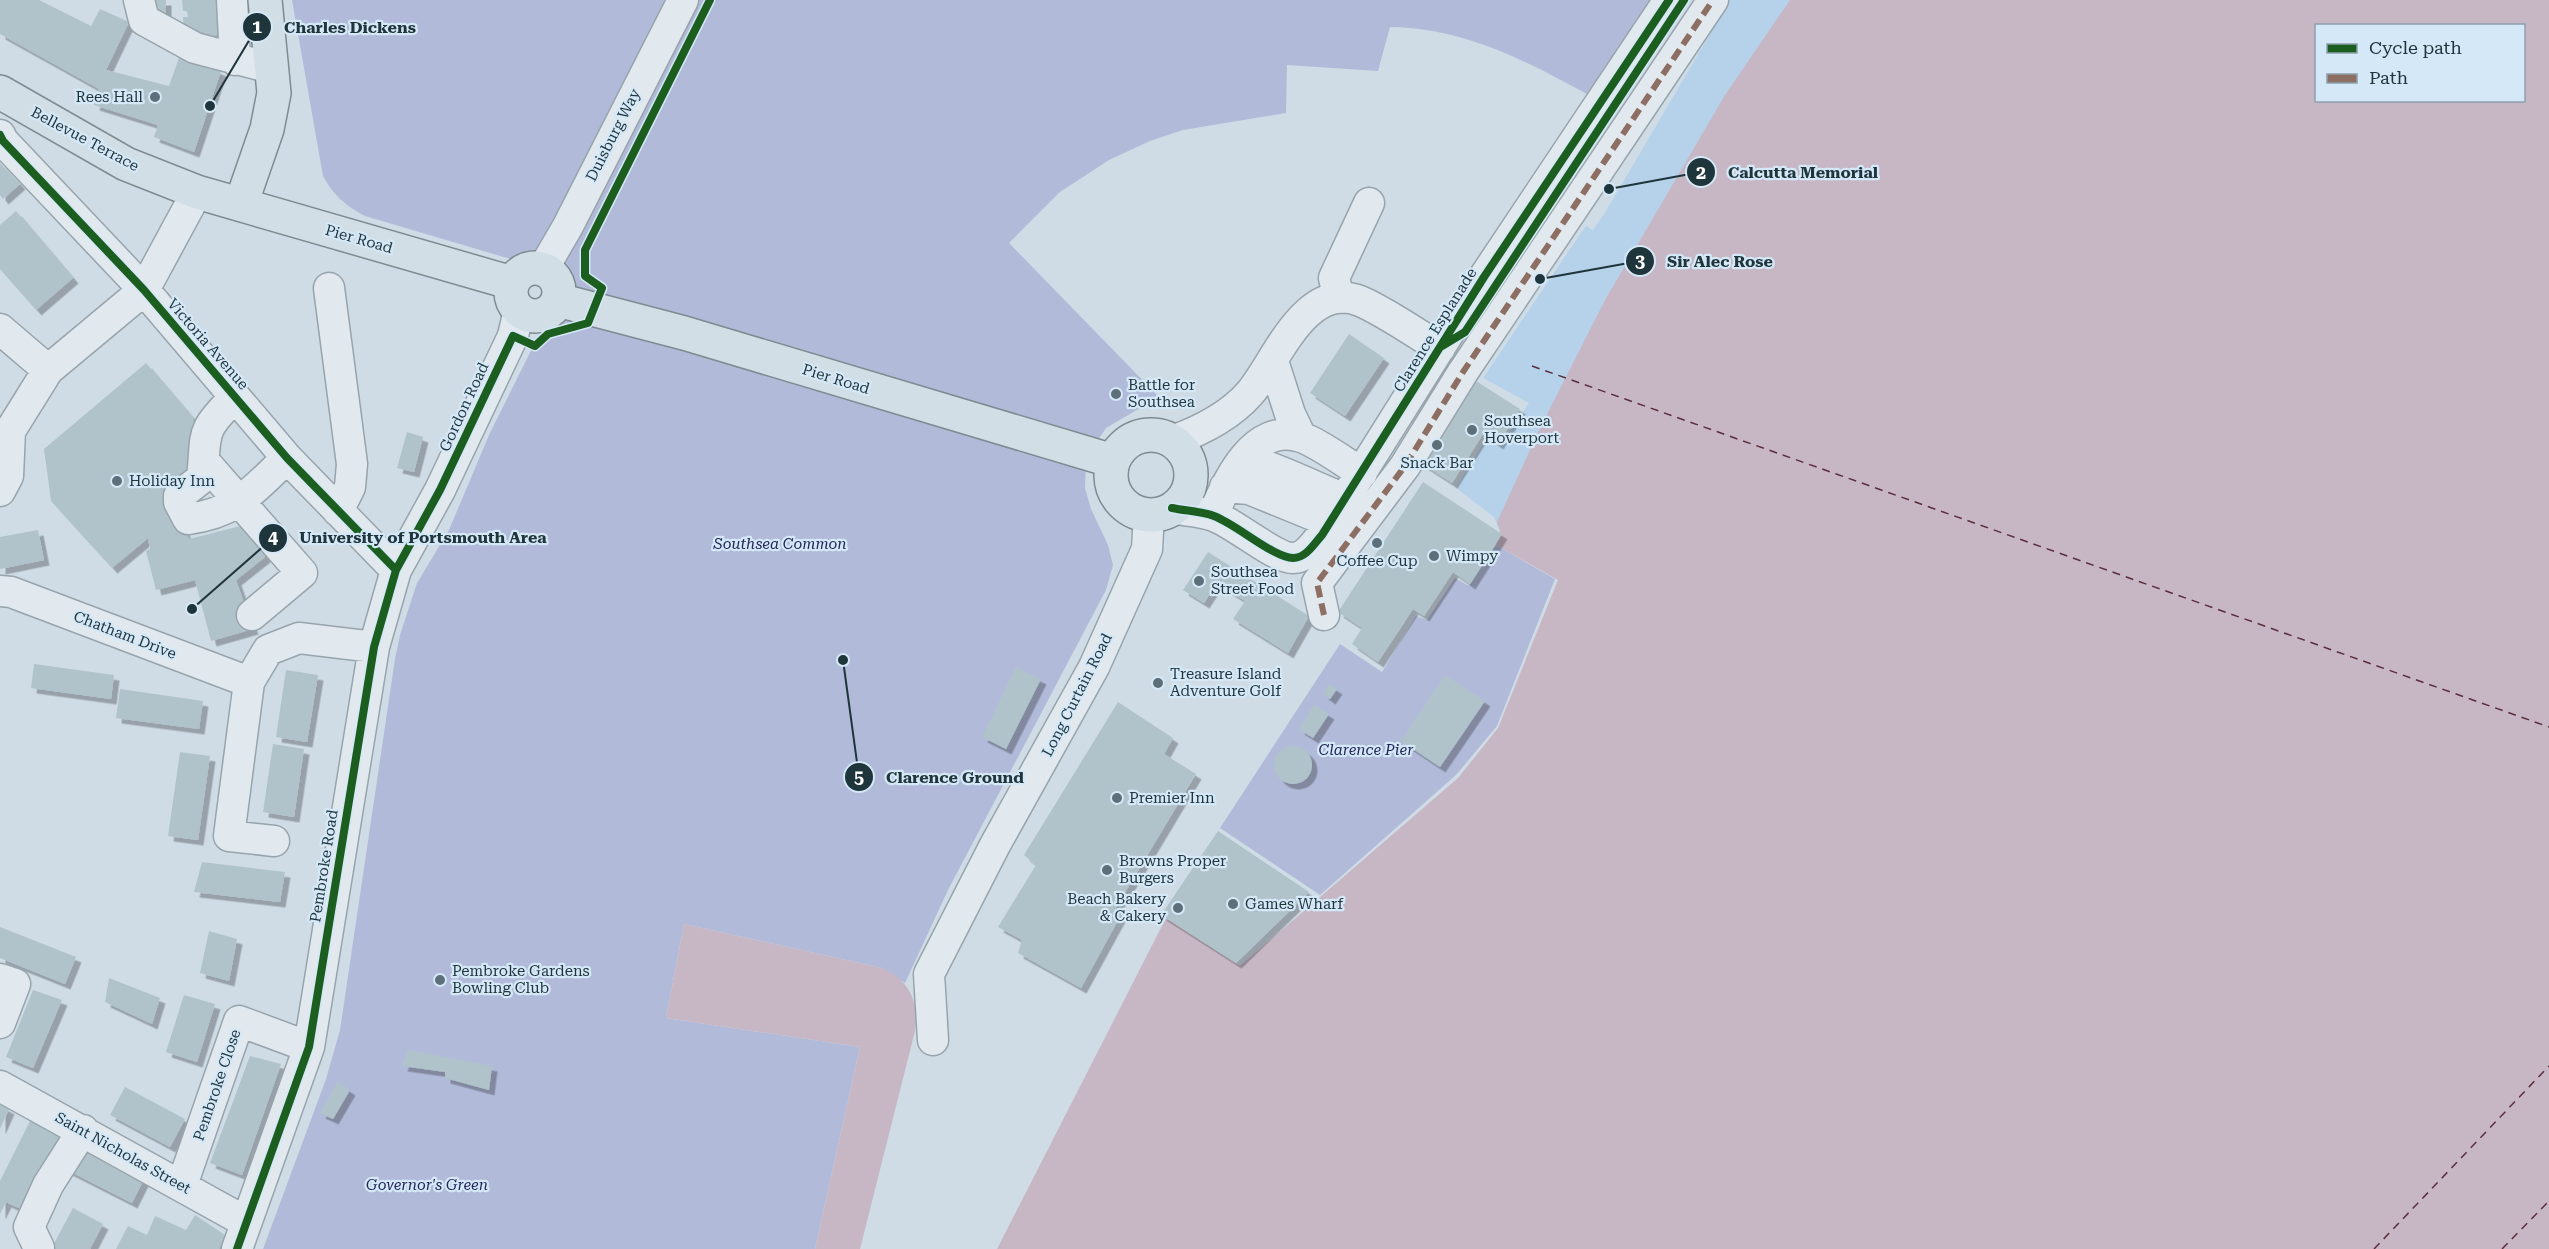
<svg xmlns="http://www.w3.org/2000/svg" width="2549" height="1249" viewBox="0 0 2549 1249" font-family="'Roboto Serif',serif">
<defs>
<filter id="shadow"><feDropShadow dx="5.5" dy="5.5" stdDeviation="0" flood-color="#0004"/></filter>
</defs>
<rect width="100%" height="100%" fill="#cfdce6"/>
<path fill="#b1bbd9" d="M292,0H1651L1587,94C1524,60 1464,28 1390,27L1378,71L1287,65L1286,113L1183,130L1150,141L1109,160L1060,192L1009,243L1159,397L1106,428L1086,458L1085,488L1091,509L1108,545L1113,565L1106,590L948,890L905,983L882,968L684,924L666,1018L860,1047L815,1249H263L326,1079L340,1030L395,659L400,635L417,583L449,530L489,435L568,276L365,216C345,205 334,196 323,176Z
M1496,545L1555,579L1497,726L1456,775L1320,895L1220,828L1340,644L1382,672L1416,616L1427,620L1455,578L1469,586Z"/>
<path fill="#b6d2ea" d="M1730,0H1817L1496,545L1500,531L1494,517L1456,488L1485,440L1499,447L1529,403L1483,378L1572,246L1586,226L1593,230L1606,211Z"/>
<path fill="#c7b7c5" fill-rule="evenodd" d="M1790,0H2549V1249H997L1166,918L1240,966L1458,778L1498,728L1558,580L1496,545L1500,531L1497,522L1541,426L1605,300L1725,95ZM2316,26H2524V100H2316Z
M684,924L882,968C910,980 919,1002 915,1031L860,1249H815L860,1047L666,1018Z"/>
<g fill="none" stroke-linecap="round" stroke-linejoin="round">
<path stroke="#5c2d3d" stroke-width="1.5" stroke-dasharray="8 6" stroke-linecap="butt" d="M1532,366L2549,727
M2374,1249L2549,1066
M2502,1249L2549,1201"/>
</g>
<path fill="#b0c3ca" filter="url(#shadow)" d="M0,0H39L91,26L100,9L129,22L106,70L169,86L180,55L221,71L194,152L154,137L158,125L94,105L99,89L0,34Z
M152,0H166V18L152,19Z
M182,0H217L218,35L203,36V32L184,33L183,17H188L187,11H183Z
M0,163L20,184L3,199L0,195Z
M16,211L73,278L36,310L0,269V225Z
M1349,334L1384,358L1345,416L1310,393Z
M146,363L193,418L195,467L163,493L189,539L256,522L265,557L236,580L253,629L211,641L195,580L156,590L146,551L150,549L148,538L112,568L51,501L44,449Z
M1476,381L1520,409L1498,444L1483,434L1452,483L1418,461L1455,414Z
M407,432L423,437L414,472L397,468Z
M1423,482L1502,534L1470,584L1453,572L1424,616L1413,609L1378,662L1352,644L1362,628L1338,612Z
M38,530L44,560L0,569V537Z
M1208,552L1309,616L1288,653L1233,619L1245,601L1217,583L1204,603L1183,590Z
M34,664L114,675L111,699L31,688Z
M1016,667L1041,679L1006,749L982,737Z
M286,670L318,675L307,742L276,737Z
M1445,675L1485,701L1440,767L1401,741Z
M1329,684L1337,689L1330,699L1323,694Z
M120,689L203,701L199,729L116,718Z
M1118,702L1173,738L1164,754L1196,774L1115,909L1122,913L1081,988L1018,953L1022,940L998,927L1036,865L1024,855Z
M1314,705L1329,714L1313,738L1299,729Z
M273,744L304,749L294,817L263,812Z
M1274 765a19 19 0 1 1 38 0a19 19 0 1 1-38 0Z
M180,752L210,756L198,840L168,836Z
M1218,831L1309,892L1236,963L1161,915Z
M202,862L285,872L280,902L194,892Z
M0,927L76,957L65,984L0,958Z
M209,931L237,939L229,981L200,973Z
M109,978L160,998L152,1024L105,1002Z
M33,990L62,1000L33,1068L6,1057Z
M184,995L215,1004L197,1062L166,1052Z
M408,1050L492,1066L489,1090L445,1078V1072L402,1066Z
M250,1056L281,1064L242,1175L210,1163Z
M338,1082L350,1090L333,1119L320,1113Z
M125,1087L185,1119L170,1147L110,1115Z
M0,1104L9,1109L0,1129Z
M31,1119L60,1134L21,1209L6,1202L0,1214V1181Z
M81,1142L146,1175L132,1203L67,1170Z
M73,1208L103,1224L90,1249H51Z
M195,1215L225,1235L219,1249H116L128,1226L147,1235L155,1216L186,1230Z"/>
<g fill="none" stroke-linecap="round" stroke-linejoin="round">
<defs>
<path id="minor" d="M139,0L144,20L195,48L271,68
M232,0L235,60
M0,135L3,141L144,290L287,458L396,570
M543,269L568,226L683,0
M329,288L352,464L350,487L338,511
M1339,298L1334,278L1369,203
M0,329L48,370
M1273,361L1290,414L1301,437
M235,397C199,433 207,431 202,478L179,496V502L188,519C237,513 254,489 287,458
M1172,441C1200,431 1230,416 1250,393C1277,361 1305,280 1360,301C1384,311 1417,334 1440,348
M1244,459C1279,468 1311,486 1345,499
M204,461L302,573L252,615
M1225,487L1249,489L1330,522
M0,491L8,476L10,431L48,370L144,290L197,192
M1172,508C1186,511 1201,511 1214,516C1236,524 1274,558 1293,558C1306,558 1314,544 1322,535L1484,277L1669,0
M1213,515C1227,481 1254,421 1301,437C1319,443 1345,463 1362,473
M0,591L11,592L249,682
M1324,615L1317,583L1405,466L1463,372L1713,0
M274,841L229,836L249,682L268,650L299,638L374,647
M0,979L15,984L0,1023
M933,1040L929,974L995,845L1094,667L1147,549L1149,515
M0,1086L246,1222
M182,1185L239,1021L309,1047
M39,1248L29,1227L48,1185L83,1130
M237,1249L309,1047L374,647L396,570L440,490L513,336L519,310"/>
<path id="major" d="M0,92L126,164L197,192L512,283
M241,204L267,129L274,93L265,0
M511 292a24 24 0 1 1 48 0a24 24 0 1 1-48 0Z
M558,300L684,333L1113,461
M1111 475a40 40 0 1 1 80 0a40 40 0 1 1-80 0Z"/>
</defs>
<use href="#minor" stroke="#97a4ac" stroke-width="33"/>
<use href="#major" stroke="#7e8b91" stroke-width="36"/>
<use href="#minor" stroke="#e1e8ee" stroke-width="30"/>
<use href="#major" stroke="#d2dee6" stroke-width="33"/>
<path stroke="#8d6e63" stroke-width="6" stroke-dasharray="12 6" stroke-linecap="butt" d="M1324,615L1317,583L1405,466L1463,372L1713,0"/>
<defs>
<path id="cycleway" d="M0,135L3,141L144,290L287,458L396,570
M1442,346L1465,332L1684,0
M1172,508C1186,511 1201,511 1214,516C1236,524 1274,558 1293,558C1306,558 1314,544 1322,535L1484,277L1669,0
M237,1249L309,1047L374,647L396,570L440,490L513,336L535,346L548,334L588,323L602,288L585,276V250L710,0"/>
</defs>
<use href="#cycleway" stroke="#d5e8f7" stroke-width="11"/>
<use href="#cycleway" stroke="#1b5e20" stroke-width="8"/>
</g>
<g fill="#5d6f78" stroke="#d5e8f7" stroke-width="2">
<circle cx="155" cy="97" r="6"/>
<circle cx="1116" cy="394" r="6"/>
<circle cx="1472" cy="430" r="6"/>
<circle cx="1437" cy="445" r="6"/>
<circle cx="117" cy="481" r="6"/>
<circle cx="1377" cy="543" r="6"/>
<circle cx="1434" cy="556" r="6"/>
<circle cx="1199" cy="581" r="6"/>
<circle cx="1158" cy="683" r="6"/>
<circle cx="1117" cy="798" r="6"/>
<circle cx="1107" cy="870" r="6"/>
<circle cx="1233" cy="904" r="6"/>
<circle cx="1178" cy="908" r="6"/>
<circle cx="440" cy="980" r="6"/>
</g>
<g text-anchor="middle" stroke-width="4.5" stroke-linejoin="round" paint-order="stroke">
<g font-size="15" fill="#1f353c" stroke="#d5e8f7" text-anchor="start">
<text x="143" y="102" text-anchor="end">Rees Hall</text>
<text x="1128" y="390">Battle for<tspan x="1128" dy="17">Southsea</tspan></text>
<text x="1484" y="426">Southsea<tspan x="1484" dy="17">Hoverport</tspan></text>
<text x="1437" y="468" text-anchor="middle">Snack Bar</text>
<text x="129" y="486">Holiday Inn</text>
<text x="1446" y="561">Wimpy</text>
<text x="1377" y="566" text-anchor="middle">Coffee Cup</text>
<text x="1211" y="577">Southsea<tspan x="1211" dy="17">Street Food</tspan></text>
<text x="1170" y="679">Treasure Island<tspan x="1170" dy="17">Adventure Golf</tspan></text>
<text x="1129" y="803">Premier Inn</text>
<text x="1119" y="866">Browns Proper<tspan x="1119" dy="17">Burgers</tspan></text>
<text x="1166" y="904" text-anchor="end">Beach Bakery<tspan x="1166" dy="17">&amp; Cakery</tspan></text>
<text x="1245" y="909">Games Wharf</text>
<text x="452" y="976">Pembroke Gardens<tspan x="452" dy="17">Bowling Club</tspan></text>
</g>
<g font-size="15" fill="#1f353c" stroke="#d5e8f7">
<text transform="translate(613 135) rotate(-63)" y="5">Duisburg Way</text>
<text transform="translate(85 139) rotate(28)" y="5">Bellevue Terrace</text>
<text transform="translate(359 239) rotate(16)" y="5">Pier Road</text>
<text transform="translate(1435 330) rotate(-58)" y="5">Clarence Esplanade</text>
<text transform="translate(208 344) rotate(49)" y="5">Victoria Avenue</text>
<text transform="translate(836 379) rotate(17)" y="5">Pier Road</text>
<text transform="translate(464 407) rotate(-65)" y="5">Gordon Road</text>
<text transform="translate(125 635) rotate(21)" y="5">Chatham Drive</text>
<text transform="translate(1077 695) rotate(-63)" y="5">Long Curtain Road</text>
<text transform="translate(324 866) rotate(-81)" y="5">Pembroke Road</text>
<text transform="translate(217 1085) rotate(-71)" y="5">Pembroke Close</text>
<text transform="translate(123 1153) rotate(29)" y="5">Saint Nicholas Street</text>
</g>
<g font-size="15" font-style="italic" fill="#242559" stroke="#d5e8f7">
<text x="780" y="549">Southsea Common</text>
<text x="1366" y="755">Clarence Pier</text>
<text x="427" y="1190">Governor's Green</text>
</g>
</g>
<path fill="none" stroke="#1f353c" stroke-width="2" d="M210 106L257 27M1609 189L1701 172M1540 279L1640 261M192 609L273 538M843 660L859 777"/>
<g fill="#1f353c" stroke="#d5e8f7" stroke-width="2">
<circle cx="210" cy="106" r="6"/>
<circle cx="1609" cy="189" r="6"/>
<circle cx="1540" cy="279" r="6"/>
<circle cx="192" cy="609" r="6"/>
<circle cx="843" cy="660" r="6"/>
<circle cx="257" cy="27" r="15"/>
<circle cx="1701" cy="172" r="15"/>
<circle cx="1640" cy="261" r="15"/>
<circle cx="273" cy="538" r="15"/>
<circle cx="859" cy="777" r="15"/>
</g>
<g font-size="18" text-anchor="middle" font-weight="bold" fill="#fff">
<text x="257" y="33">1</text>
<text x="1701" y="179">2</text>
<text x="1640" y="267">3</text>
<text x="273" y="544">4</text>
<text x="859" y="783">5</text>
</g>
<g font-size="16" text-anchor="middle" font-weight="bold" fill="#1f353c" stroke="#d5e8f7" stroke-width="4.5" stroke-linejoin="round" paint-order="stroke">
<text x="350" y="33">Charles Dickens</text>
<text x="1803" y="178">Calcutta Memorial</text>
<text x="1720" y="267">Sir Alec Rose</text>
<text x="423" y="543">University of Portsmouth Area</text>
<text x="955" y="783">Clarence Ground</text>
</g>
<rect x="2315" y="24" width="210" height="78" fill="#d5e8f7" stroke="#8ca0ac" stroke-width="1.5"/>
<rect x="2327" y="44" width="30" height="9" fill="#1b5e20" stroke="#8ca0ac" stroke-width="1.5"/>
<text x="2369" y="54" font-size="18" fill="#1f353c">Cycle path</text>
<rect x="2327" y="74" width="30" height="9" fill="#8d6e63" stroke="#8ca0ac" stroke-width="1.5"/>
<text x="2369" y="84" font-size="18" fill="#1f353c">Path</text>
</svg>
